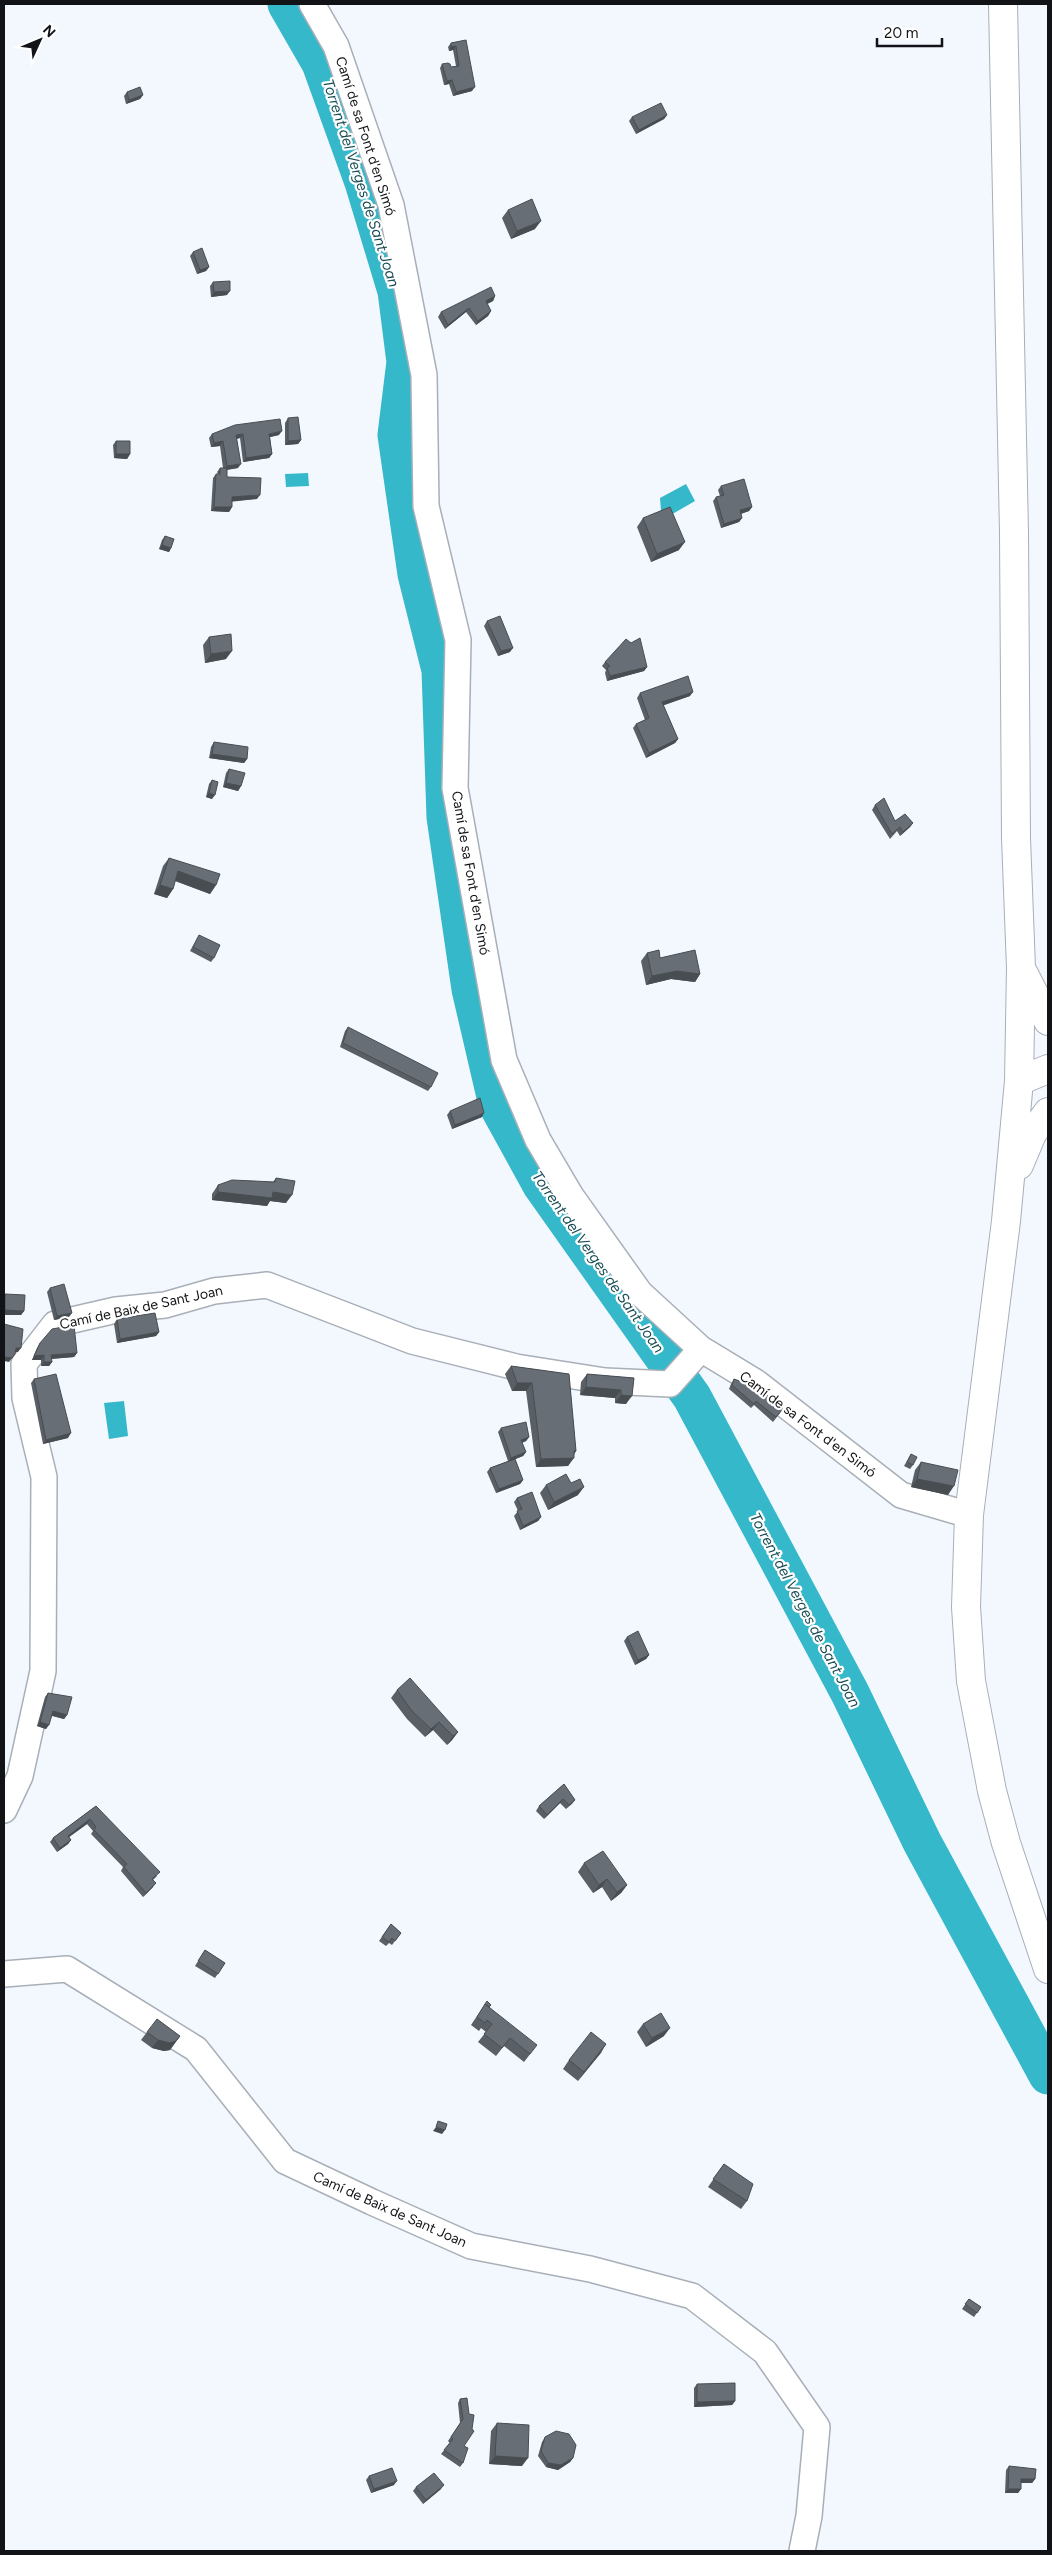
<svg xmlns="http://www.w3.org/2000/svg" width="1052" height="2555" viewBox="0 0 1052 2555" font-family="Figtree,sans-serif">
<rect width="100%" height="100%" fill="#f3f8ff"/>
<path fill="#35b8c9" d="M308,473L309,486L286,487L285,474Z
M686,484L695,501L669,516L661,511L660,498Z
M124,1401L128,1436L109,1439L104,1403Z"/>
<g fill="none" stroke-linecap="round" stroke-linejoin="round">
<path stroke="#35b8c9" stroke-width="39" d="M287,4L321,63L364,182L397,291L406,362L397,435L417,574L441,670L446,817L471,989L498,1105L542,1185L692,1397L850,1693L922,1842L1048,2075"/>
<defs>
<path id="minor" d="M312,4L336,46L391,205L424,375L426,506L458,640L455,788L504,1060L538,1140L571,1196L640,1293L701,1349L757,1383L901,1495L969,1515
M4,1810L20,1776L43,1671L44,1477L25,1398L24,1364L55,1324L116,1310L165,1305L214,1291L267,1285L412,1341L516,1367L605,1381L670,1384L701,1349
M4,1974L67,1969L196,2049L285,2161L372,2202L471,2246L590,2269L692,2296L765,2352L817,2427L809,2516L802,2551"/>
<path id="secondary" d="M1003,4L1014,533L1016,838L1021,968L1019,1081L1006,1221L969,1515L966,1607L971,1681L992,1791L1006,1843L1048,1969
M1024,974L1048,1021
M1019,1081L1048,1069
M1019,1165L1032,1134L1048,1112"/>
</defs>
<use href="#minor" stroke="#a8afb7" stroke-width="28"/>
<use href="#secondary" stroke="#a8afb7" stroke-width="30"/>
<use href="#minor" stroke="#fff" stroke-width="25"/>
<use href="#secondary" stroke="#fff" stroke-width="28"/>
</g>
<path fill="#595f65" d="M466,40L472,91L453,96L449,84L444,85L440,68L442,64L451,67L456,66L453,50L449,51L448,47L451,43Z
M127,92L143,95L140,99L126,104L124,96Z
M667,115L664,119L636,134L629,121L632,117Z
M508,210L535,229L511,239L502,218Z
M193,252L209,267L206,271L197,274L190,256Z
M213,282L227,295L211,297L210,286Z
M495,296L493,301L487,304L491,311L488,316L476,325L466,312L445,329L438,317L441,312Z
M288,418L301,440L298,444L285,445V423Z
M212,434L279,435L270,437L272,454L269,458L243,462L240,438L237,439L238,468L227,470V477L257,499L232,501V507L229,512L211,511L213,478L216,474H218L217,472L220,468H223L220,446L211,447L209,438Z
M116,441L130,454L127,459L114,458L113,445Z
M721,486L752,507L749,511L741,514L742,518L739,522L721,528L713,501L716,497L720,496L718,490Z
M643,518L679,550L651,562L637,527Z
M165,536L171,548L169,552L159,549L162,540Z
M487,621L510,652L498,656L484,626Z
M209,637L226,659L205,663L203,645Z
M605,662L647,667L644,671L607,681L605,673L606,670L602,666Z
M640,693L690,696L663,705L678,739L675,743L646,758L633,728L636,724L645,720L637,698Z
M214,742L247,759L244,763L209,758L211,747Z
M229,769L241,786L238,791L223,787L226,773Z
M212,780V799L206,797L209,784Z
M875,805L895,821L913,823L910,827L900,836L897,831L890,839L872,810Z
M169,858L216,885L210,894L175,881L173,889L167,898L154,894L163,866Z
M199,935L214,958L211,962L190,951Z
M647,953L660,958L700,974L695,982L671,979L646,985L641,961Z
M348,1027L431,1087L428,1091L340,1047L345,1031Z
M450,1111L482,1117L452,1129L447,1115Z
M276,1178L286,1203L270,1201L267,1206L212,1200V1194L218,1185L273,1182Z
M50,1288L69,1317L54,1320L47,1292Z
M5,1294L24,1311L21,1315H4V1296Z
M117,1319L159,1332L156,1336L117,1343L114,1324Z
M40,1343L77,1353L74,1357L52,1359V1362L49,1366H41V1360H32L37,1348Z
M511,1366L569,1374L576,1451L568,1466L536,1467L526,1391H512L505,1374Z
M587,1374L634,1378L626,1404L615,1403V1398L580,1395L581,1382Z
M34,1379L68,1438L43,1444L31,1383Z
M734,1379L780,1413L773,1422L754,1405L751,1408L729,1389L731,1384Z
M501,1428L529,1437L526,1441L522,1443L526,1452L523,1456L515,1459L523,1480L520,1484L496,1493L487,1472L490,1468L508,1461L498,1432Z
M911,1454L913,1465L910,1469L904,1466Z
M921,1462L948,1495L911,1487L915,1470Z
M571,1483L578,1495L548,1510L540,1493L546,1485Z
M517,1498L541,1517L538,1521L520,1530L514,1516L518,1511L514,1502Z
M627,1637L649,1655L646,1659L635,1665L624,1641Z
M397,1690L458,1732L452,1740L447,1745L433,1730L425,1737L407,1719L391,1698Z
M48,1693L67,1715L64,1719L52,1716L46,1729L37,1726L45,1697Z
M564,1784L575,1800L572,1804L566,1809L560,1803L544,1819L536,1811L539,1806Z
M96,1806L157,1876L153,1880V1887L143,1897L121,1871L123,1867L91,1834L93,1831L87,1824L69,1837L71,1840L68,1844L57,1852L50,1842L53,1838Z
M584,1863L627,1885L621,1893L611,1901L602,1887L593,1893L578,1872Z
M391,1924L401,1933L392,1945L389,1943L386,1946L379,1941Z
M205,1950L225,1963L215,1978L195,1966Z
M485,2004L489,2007L531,2053L524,2062L504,2046L496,2056L478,2042L486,2032L481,2028L479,2031L471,2025Z
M643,2024L664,2036L646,2047L637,2032Z
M147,2032L180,2036L170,2050L164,2051L152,2048L141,2040Z
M606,2044L578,2081L563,2069L569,2060Z
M724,2164L747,2201L741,2209L708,2187Z
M969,2299L981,2307L974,2317L962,2309Z
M697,2384L735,2401L732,2405L694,2407V2388Z
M467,2398L463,2463L460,2467L441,2454L450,2443L448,2441L460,2423L458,2403L460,2399Z
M497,2423L522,2466L489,2464L491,2431Z
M545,2437L573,2458L570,2462L558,2470L546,2467L538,2456L542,2442Z
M1009,2466L1035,2479L1032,2483H1021V2489L1018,2493H1005L1006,2470Z
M369,2476L394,2485L371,2493L366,2480Z
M416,2487L441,2489L423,2504L413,2491Z"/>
<path fill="#484d52" d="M456,46L453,50L449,51L451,47Z
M452,80L449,84L444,85L447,81Z
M475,87L472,91L453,96L456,92Z
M143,95L140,99L126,104L129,100Z
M667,115L664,119L636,134L639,130Z
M541,221L535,229L511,239L517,231Z
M209,267L206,271L197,274L200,270Z
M230,291L227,295L211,297L214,292Z
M495,296L493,301L483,306L486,301Z
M469,308L466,312L445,329L448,325Z
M491,311L488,316L476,325L478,321Z
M282,431L279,435L266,438L269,434Z
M243,434L240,438L233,439L236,435Z
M301,440L298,444L285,445L288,441Z
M223,441L220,446L211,447L214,443Z
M116,454H130L127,459L114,458Z
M272,454L269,458L243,462L246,458Z
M241,464L238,468L224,470L227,466Z
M260,495L257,499L229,502L232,497Z
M214,507H232L229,512L211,511Z
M752,507L749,511L737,515L740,510Z
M742,518L739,522L721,528L724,524Z
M685,542L679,550L651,562L657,554Z
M162,545L171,548L169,552L159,549Z
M513,648L510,652L498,656L501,651Z
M232,651L226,659L205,663L211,654Z
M647,667L644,671L607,681L610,676Z
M693,692L690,696L659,707L662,702Z
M678,739L675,743L646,758L649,753Z
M212,754L247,759L244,763L209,758Z
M226,783L241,786L238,791L223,787Z
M209,793L215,795L212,799L206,797Z
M913,823L910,827L900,836L903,832Z
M178,871L216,885L210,894L173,880Z
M160,885L173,889L167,898L154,894Z
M677,971L700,974L695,982L671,979L646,985L652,976Z
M484,1113L482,1117L452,1129L455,1125Z
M218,1192H273L292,1195L286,1203L270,1201L267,1206L212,1200Z
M5,1310L24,1311L21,1315H4V1312Z
M72,1313L69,1317L54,1320L57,1316Z
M159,1332L156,1336L117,1343L120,1339Z
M16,1348H21L18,1352H13Z
M77,1353L74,1357L48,1359L51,1355Z
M15,1354L9,1362L4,1361V1357Z
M44,1355L41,1360H32L34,1356Z
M44,1362H52L49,1366H41Z
M517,1383H532L526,1391H512Z
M586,1387L621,1390L615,1398L580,1395Z
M621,1395L632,1396L626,1404L615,1403Z
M71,1433L68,1438L43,1444L46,1440Z
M529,1437L526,1441L518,1444L521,1440Z
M574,1451H576L571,1458H574L568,1466L536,1467L541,1459Z
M526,1452L523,1456L508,1462L511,1458Z
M917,1479L954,1486L948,1495L911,1487Z
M523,1480L520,1484L496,1493L499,1489Z
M584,1487L578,1495L548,1510L554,1502Z
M541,1517L538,1521L520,1530L523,1526Z
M649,1655L646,1659L635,1665L638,1660Z
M53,1711L67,1715L64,1719L50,1715Z
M40,1722L49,1725L46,1729L37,1726Z
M439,1722L433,1730L425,1737L431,1729Z
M458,1732L452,1740L447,1745L453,1736Z
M563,1799L560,1803L544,1819L547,1815Z
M90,1819L87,1824L65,1840L68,1836Z
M71,1840L68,1844L57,1852L60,1848Z
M607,1879L602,1887L593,1893L599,1885Z
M156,1883L153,1887L143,1897L146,1893Z
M627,1885L621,1893L611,1901L617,1892Z
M670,2028L664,2036L646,2047L652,2038Z
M180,2036L170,2050L164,2051L152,2048L158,2040Z
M606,2044L601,2053L578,2081L584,2072Z
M436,2127L445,2130L442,2134L433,2131Z
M735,2401L732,2405L694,2407L697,2402Z
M495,2456L528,2458L522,2466L489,2464Z
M573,2458L570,2462L558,2470L546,2467L548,2463Z
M1021,2479H1035L1032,2483H1018Z
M397,2481L394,2485L371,2493L374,2489Z
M444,2485L441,2489L423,2504L426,2500Z
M1008,2489H1021L1018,2493H1005Z"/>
<path fill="#676e75" stroke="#484d52" d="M466,40L475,87L456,92L452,80L447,81L442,64L448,63L450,64L451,67L459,66L456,46L451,47V43Z
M140,87L143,95L129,100L127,92Z
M661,103L667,115L639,130L632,117Z
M532,199L541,221L517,231L508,210Z
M202,248L209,267L200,270L193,252Z
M230,281V291L214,292L213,282Z
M491,287L495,296L486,301L491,311L478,321L469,308L448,325L441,312Z
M298,417L301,440L288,441V418Z
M280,419L282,431L269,434L272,454L246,458L243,434L236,435L241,464L227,466L223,441L214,443L212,434L235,425Z
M116,441H130V454H116Z
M220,468H227V477L261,478L260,495L232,497V507H214L216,474H220Z
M744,479L752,507L740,510L742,518L724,524L716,497L724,495L721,486Z
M670,507L685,542L657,554L643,518Z
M165,536L174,539L171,548L162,545Z
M500,616L513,648L501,651L487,621Z
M231,634L232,651L211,654L209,637Z
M640,638L647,667L610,676L607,668L610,666L605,662L626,639L631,643Z
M688,676L693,692L662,702L678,739L649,753L636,724L649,718L640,693Z
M214,742L248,747L247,759L212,754Z
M229,769L245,773L241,786L226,783Z
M212,780L218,782L215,795L209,793Z
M884,798L895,821L905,814L913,823L903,832L900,827L892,834L875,805Z
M169,858L220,874L216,885L178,871L173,889L160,885Z
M199,935L220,945L214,958L193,947Z
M659,950L660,958L695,950L700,974L677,971L652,976L647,953Z
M348,1027L438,1073L431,1087L343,1043Z
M480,1098L484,1113L455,1125L450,1111Z
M276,1178L295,1181L292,1195L273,1192L272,1198L218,1192V1185L232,1180L275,1182Z
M64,1284L72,1313L57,1316L50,1288Z
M5,1294L25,1295L24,1311L5,1310Z
M155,1313L159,1332L120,1339L117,1319Z
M4,1324L23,1329L21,1348H16L15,1354L12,1358L4,1357Z
M74,1325L77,1353L51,1355L52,1362H44V1355L34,1356L40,1343L52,1329Z
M511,1366L569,1374L576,1451H574V1458L541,1459L532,1383H517Z
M56,1374L71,1433L46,1440L34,1379Z
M587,1374L634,1378L632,1396L621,1395V1390L586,1387Z
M734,1379L759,1388L783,1409L776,1417L756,1401L754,1404L732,1385Z
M526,1422L529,1437L521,1440L526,1452L511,1458L501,1428Z
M911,1454L917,1457L913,1465L907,1462Z
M515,1459L523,1480L499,1489L490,1468Z
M921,1462L958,1470L954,1486L917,1479Z
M566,1474L571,1483L580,1479L584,1487L554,1502L546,1485Z
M532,1492L541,1517L523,1526L517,1511L522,1509L517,1498Z
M638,1631L649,1655L638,1660L627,1637Z
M410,1678L458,1732L453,1736L439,1722L431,1729L412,1711L397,1690Z
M48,1693L72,1697L67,1715L53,1711L49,1725L40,1722Z
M564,1784L575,1800L569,1805L563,1799L547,1815L539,1806Z
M96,1806L160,1872L152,1879L156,1883L146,1893L124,1867L127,1864L94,1830L96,1827L90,1819L68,1836L71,1840L60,1848L53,1838Z
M603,1851L627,1885L617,1892L607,1879L599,1885L584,1863Z
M391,1924L401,1933L395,1941L392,1938L389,1942L382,1937Z
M205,1950L225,1963L218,1974L198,1961Z
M487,2001L491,2005L489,2007L485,2004Z
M485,2004L537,2045L530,2054L510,2038L502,2048L484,2034L492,2024L487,2020L485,2023L477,2017Z
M661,2013L670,2028L652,2038L643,2024Z
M157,2019L180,2036L176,2041L170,2043L158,2040L147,2032Z
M591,2032L606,2044L584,2072L569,2060Z
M438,2121L447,2124L445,2130L436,2127Z
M724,2164L753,2184L747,2201L713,2179Z
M969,2299L981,2307L977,2313L965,2304Z
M735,2383V2401L697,2402V2384Z
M467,2398L469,2414L474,2415L472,2429L474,2431L464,2446L468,2448L463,2463L444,2450L453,2439L451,2437L463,2419L460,2399Z
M497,2423L529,2425L528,2458L495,2456Z
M556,2431L569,2434L576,2445L573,2458L561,2465L548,2463L541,2451L545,2437Z
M1009,2466L1036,2469L1035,2479H1021V2489H1008Z
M392,2468L397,2481L374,2489L369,2476Z
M434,2473L444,2485L426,2500L416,2487Z"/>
<g text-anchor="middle" stroke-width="4.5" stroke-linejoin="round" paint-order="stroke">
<g font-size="14" fill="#111316" stroke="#fff">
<text transform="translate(366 136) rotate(72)" y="5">Camí de sa Font d'en Simó</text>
<text transform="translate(471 873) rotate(80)" y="5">Camí de sa Font d'en Simó</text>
<text transform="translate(141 1307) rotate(-12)" y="5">Camí de Baix de Sant Joan</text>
<text transform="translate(808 1424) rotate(37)" y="5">Camí de sa Font d'en Simó</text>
<text transform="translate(390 2209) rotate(24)" y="5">Camí de Baix de Sant Joan</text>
</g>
<g font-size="15" font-style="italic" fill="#1a4f57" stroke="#fff">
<text transform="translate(361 183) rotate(72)" y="5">Torrent del Verges de Sant Joan</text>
<text transform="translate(598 1262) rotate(55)" y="5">Torrent del Verges de Sant Joan</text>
<text transform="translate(805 1610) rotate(62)" y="5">Torrent del Verges de Sant Joan</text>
</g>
</g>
<rect width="1052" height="2555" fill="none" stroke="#111316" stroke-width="10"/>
<g transform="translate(40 40) rotate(46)" stroke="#ffffff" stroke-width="4" paint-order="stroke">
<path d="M0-4L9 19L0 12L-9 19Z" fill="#111316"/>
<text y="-8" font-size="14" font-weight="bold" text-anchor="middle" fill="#111316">N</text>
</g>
<path d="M877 38v8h65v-8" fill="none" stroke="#111316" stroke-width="2.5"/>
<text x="884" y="38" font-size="15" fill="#111316" stroke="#ffffff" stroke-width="4" paint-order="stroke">20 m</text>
</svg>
